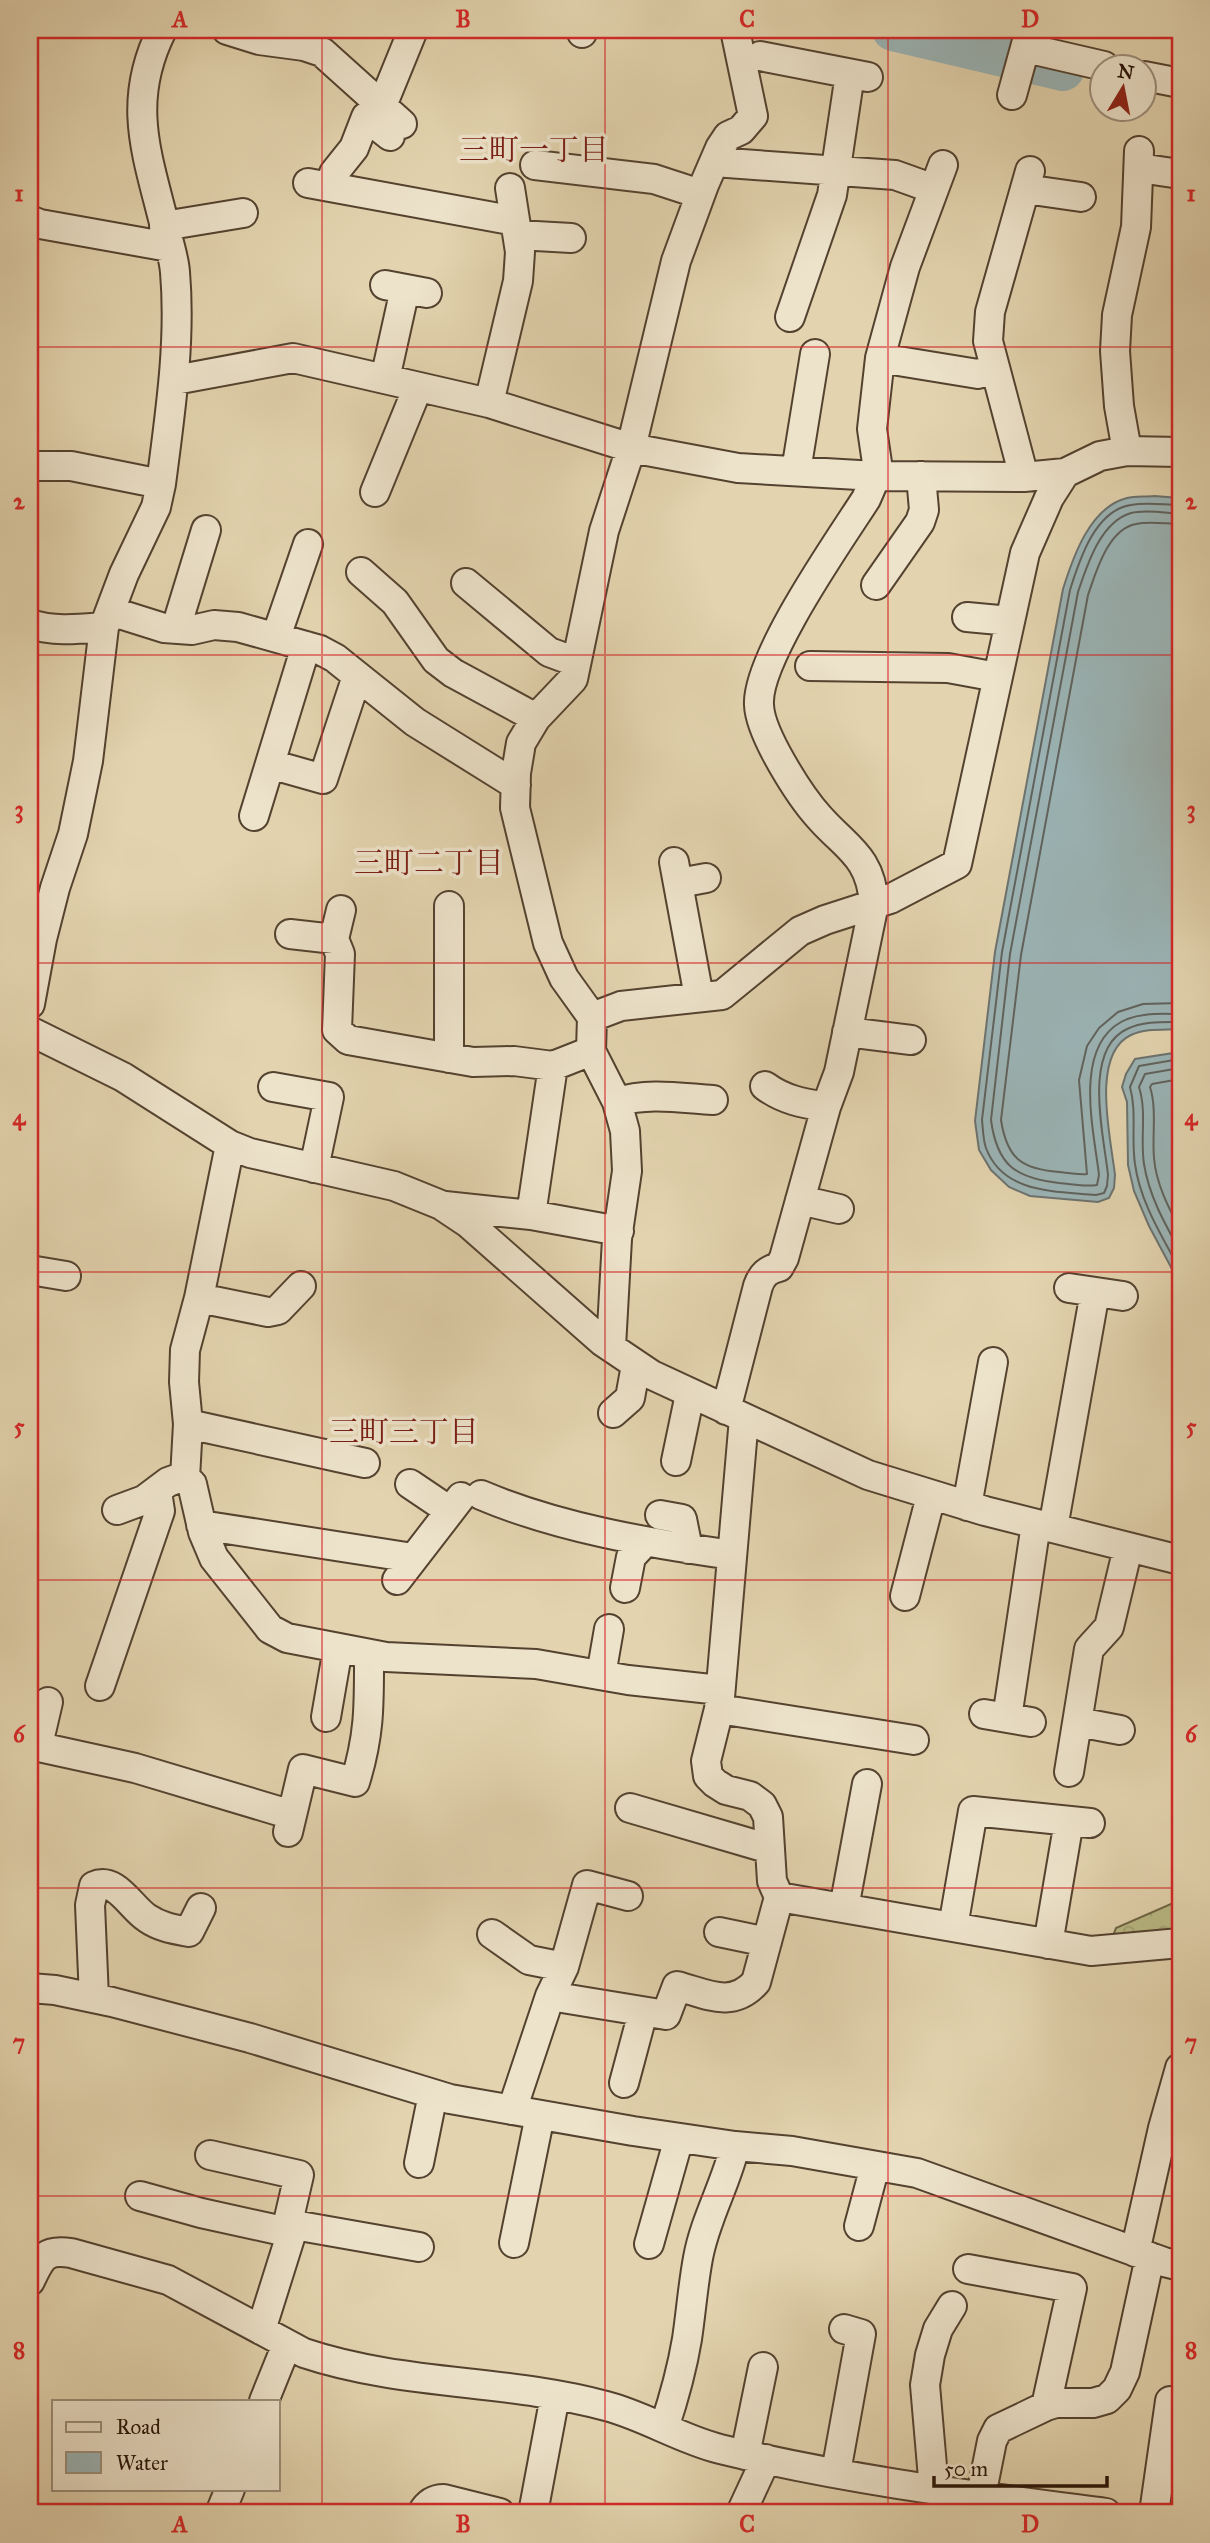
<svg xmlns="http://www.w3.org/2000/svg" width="1210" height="2543" viewBox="0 0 1210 2543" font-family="'IM FELL Great Primer','Noto Serif JP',serif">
<defs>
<pattern id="park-crowns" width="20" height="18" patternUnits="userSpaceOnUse" patternTransform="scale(1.75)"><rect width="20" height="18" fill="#babb86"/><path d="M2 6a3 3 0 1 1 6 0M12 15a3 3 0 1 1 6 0" fill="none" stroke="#a0a072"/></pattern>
</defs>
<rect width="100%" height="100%" fill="#e3d4af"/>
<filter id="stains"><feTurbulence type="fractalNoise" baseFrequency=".00286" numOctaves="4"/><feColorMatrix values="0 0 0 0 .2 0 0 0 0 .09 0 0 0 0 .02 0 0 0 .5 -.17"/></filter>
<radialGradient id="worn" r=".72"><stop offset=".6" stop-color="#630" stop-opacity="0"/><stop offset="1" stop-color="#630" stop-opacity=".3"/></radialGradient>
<path fill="url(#park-crowns)" stroke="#706646" stroke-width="2" d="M1180,1900V1932L1113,1936L1116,1928Z"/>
<path fill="#9bb5b7" stroke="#6c7370" stroke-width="2" d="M1154,496L1180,498V1029C1164,1030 1146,1028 1131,1035C1090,1054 1111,1139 1115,1175L1114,1188L1109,1198L1098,1202L1030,1196L1009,1187L991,1170L979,1150L975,1121L995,952L1063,589C1073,557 1090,507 1127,498C1135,496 1146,497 1154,496Z
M1180,1052V1284L1149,1226L1134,1191L1128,1165L1127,1102L1122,1087L1126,1074L1135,1059Z"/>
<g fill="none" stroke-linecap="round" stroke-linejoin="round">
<path stroke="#60635e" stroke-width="2" d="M1180,505C1164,505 1147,502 1131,505C1095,510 1079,561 1070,590L1002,952L982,1120C983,1129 983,1140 986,1148C1003,1194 1056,1191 1096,1195L1104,1193L1107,1186L1108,1175C1104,1136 1082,1050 1127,1029C1143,1021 1163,1022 1180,1022
M1180,514C1165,513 1146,509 1131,513C1100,522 1087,566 1078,592L1010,954L991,1120C997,1165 1015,1178 1059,1183C1072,1184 1085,1187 1097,1185L1099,1175C1094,1131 1073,1049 1121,1022C1139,1012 1161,1014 1180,1014
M1180,524C1166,524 1150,521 1136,524C1108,529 1096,572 1088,595L1021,955L1001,1120C1007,1159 1022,1169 1059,1172C1068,1173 1078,1175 1087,1174L1079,1080L1087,1046L1099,1028L1118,1012L1143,1004L1180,1003
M1180,1059L1139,1066L1130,1087C1137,1112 1131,1138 1135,1164C1140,1202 1162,1236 1180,1270
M1180,1068L1145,1074L1139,1087C1147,1112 1140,1139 1144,1164C1149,1196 1165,1224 1180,1251
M1180,1079L1152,1084L1150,1087C1157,1109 1152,1135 1154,1158C1156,1183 1168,1207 1180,1229"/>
<path stroke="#9bb5b7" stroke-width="42" d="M893,30L1063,70"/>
<defs>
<path id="minor" d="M227,30L259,40L304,46L322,52L402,124
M582,33V30
M1026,48L1104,66
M760,56L868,77
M1144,76L1180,83
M1012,95L1030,30
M382,106L413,30
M714,162L895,175L934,189
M535,165L654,179L700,194
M1139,168L1180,174
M308,183L515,221
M331,187L334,173L354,148L366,117L390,136
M1025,189L1081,197
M30,220L40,224L169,247
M164,226L243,213
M518,235L571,238
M385,285L427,293
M790,317L832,195L850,74
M880,358L978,374L994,369
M385,379L405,289
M175,380L293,358L489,403L631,448L738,468L876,476L1024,477L1065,473L1100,456L1127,451L1180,452
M489,403L518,281L520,252L510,188
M1127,451L1119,406L1115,351L1117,315L1136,227L1139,151
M30,466H71L161,484C170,414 181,342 175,272C174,258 169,244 166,231C148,156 125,104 162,30
M796,471L815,354
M1024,477L988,341L990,312L1030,171
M375,492L418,387
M361,572L395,602L436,660L453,673L536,718
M466,583L549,652L576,662
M876,585L920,522L924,510L921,476
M110,611L164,628L192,630L214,625L238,627L320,650L335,658L415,722L516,785
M967,617L1010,621
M30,624C54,632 79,629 104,627
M176,628L206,530
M276,637L308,544
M810,666L948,668L997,677
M270,764L323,779L357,676
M254,816L306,646
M674,862L699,997
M679,883L706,878
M449,906V1058
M341,910L334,939L340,954L337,1030L348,1040L473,1062L514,1061L553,1066L591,1051
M290,934L334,939
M30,1004L42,939L55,888L73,834L88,761L104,627L124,574L156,507L161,484
M592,1017L621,1006L722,995L800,931L825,920L890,899L957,864L1025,553L1049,498L1065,473
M30,1031L123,1077L230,1145L250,1153L394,1186L441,1205L468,1223L603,1342L652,1375L868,1475L985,1511L1180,1560
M847,1032L911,1040
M765,1086C784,1100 802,1103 826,1107
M273,1087L329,1097L314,1168
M617,1102C648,1092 681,1098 713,1100
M800,1200L839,1209
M445,1206L531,1215L619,1231
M531,1215L553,1066
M30,1270L66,1276
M1069,1288L1123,1296
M199,1298L268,1312L278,1310L301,1286
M611,1347L617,1239L627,1171L625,1131L617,1102L591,1051L592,1017L564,978L548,943L515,808L516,773L521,743L536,718L573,679L604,531L631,448L676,261L704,185L720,148L728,136L741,130L753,116L735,30
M726,1410L758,1286C762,1275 767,1270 779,1267L784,1258L826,1107L839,1072L874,904C871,856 846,848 819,817C800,796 760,734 759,705C756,659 839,541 866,499L876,476L877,463L872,429L880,358L905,267L943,165
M613,1413L630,1398L636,1365
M188,1424L365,1463
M676,1461L690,1394
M185,1478L188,1424L184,1382L185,1350L199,1298L230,1145
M410,1484L450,1511
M481,1495C559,1528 648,1543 732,1555
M967,1506L993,1362
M117,1510L144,1500L168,1482L179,1478H185L192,1484L203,1532L214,1558L270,1629L287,1638L386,1657L536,1664L628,1680L720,1690
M660,1515L682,1519L688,1549
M201,1525L413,1558
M1053,1528L1095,1292
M397,1580L461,1497
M625,1588L631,1557L644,1543
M905,1596L931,1496
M601,1675L609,1629
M100,1686L160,1511L157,1492
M719,1709L914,1740
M984,1714L1031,1722
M326,1717L338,1648
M1007,1718L1036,1524
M1078,1722L1120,1730
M30,1745L135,1768L292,1815
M38,1745L48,1702
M1069,1772L1089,1649L1109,1627L1128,1548
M630,1808L770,1849
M288,1832L303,1769L355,1782C370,1734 369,1703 369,1654
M779,1897L1091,1951L1180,1943
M844,1908L867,1784
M953,1927L973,1811L1090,1823
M719,1932L767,1942
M492,1934L529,1960L564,1967
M1048,1944L1069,1821
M30,1988L55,1990L112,2002L250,2038L450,2099L633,2131L735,2146L792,2151L917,2173L1164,2262L1180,2266
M550,1996L564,1967L587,1885L628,1896
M94,1998L90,1905L94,1886C116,1876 131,1908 147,1918C160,1927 173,1929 189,1932L201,1908
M624,2083L643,2012
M512,2110L550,1996L666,2015L677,1986C707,1994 732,2009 756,1982L779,1897L772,1881L768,1817L762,1805L750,1796L726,1790L715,1783L708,1776L706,1761L719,1709L744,1418
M210,2155L299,2175L289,2218L294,2225L419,2247
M419,2163L433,2094
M140,2196L201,2213L292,2233
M859,2226L875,2166
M514,2243L540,2115
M649,2244L679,2138
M1135,2252L1163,2128L1180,2068
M968,2269L1072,2288L1046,2406
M30,2281C41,2258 44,2249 71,2253L168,2280L304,2353C403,2386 506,2379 606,2406C645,2416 680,2439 720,2449C846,2480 977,2496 1106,2513
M261,2330L294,2225
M264,2401L287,2344
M664,2428C674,2398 682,2369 687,2339C691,2312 693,2285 698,2258C705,2219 726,2184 735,2146
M745,2455L763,2367
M836,2472L861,2334L844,2329
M981,2496L992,2441L998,2429L1046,2406L1056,2403H1093L1107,2399L1117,2389L1125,2372L1150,2257
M220,2513L230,2489
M422,2513C427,2504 433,2499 444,2499L500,2513
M533,2513L555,2396
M741,2513L766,2459
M937,2513L939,2502L933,2478L925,2385L930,2355L938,2329L952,2306
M1154,2513L1170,2401"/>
</defs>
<use href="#minor" stroke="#544230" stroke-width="32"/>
<use href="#minor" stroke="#ede3cb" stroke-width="28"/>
</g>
<path fill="none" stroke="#d62828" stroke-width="2" stroke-opacity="0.55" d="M322,30V2513M605,30V2513M888,30V2513M30,347H1180M30,655H1180M30,963H1180M30,1272H1180M30,1580H1180M30,1888H1180M30,2196H1180"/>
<g text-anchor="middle" stroke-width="7" stroke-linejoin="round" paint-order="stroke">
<g font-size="30" fill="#7a1f14" stroke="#ede3cb">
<text x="534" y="160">三町一丁目</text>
<text x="429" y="873">三町二丁目</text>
<text x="404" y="1442">三町三丁目</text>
</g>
</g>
<rect width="1210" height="2543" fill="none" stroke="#e3d4af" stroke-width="77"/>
<rect x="52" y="2400" width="228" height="91" fill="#ede3cb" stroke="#9d8f7c" stroke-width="2"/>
<rect x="66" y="2422" width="35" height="10" fill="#ede3cb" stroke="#9d8f7c" stroke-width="2"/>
<text x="116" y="2434" font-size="21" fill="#251106">Road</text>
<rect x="66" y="2452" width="35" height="21" fill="#9bb5b7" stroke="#9d8f7c" stroke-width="2"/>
<text x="116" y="2470" font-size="21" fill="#251106">Water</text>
<g transform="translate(1123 88) rotate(10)"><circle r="33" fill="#ede3cb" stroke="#9d8f7c" stroke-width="2"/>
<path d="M0-5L12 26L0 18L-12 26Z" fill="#8f2418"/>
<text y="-10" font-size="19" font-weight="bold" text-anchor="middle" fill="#251106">N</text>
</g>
<path d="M934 2476v10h173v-10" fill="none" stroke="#251106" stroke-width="3.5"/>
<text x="944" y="2476" font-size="21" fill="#251106" stroke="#ede3cb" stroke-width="5" paint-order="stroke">50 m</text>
<rect x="38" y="38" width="1134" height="2466" fill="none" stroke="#d62828" stroke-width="2.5"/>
<g font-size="23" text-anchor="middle" font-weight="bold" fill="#d62828">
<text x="180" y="27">A</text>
<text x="463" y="27">B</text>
<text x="747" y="27">C</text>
<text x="1030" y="27">D</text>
<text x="19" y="201">1</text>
<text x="1191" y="201">1</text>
<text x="19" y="509">2</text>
<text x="1191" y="509">2</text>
<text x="19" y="817">3</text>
<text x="1191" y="817">3</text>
<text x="19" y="1125">4</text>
<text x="1191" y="1125">4</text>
<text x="19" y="1434">5</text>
<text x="1191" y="1434">5</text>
<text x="19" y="1742">6</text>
<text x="1191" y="1742">6</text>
<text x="19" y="2050">7</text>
<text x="1191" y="2050">7</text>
<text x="19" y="2358">8</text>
<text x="1191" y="2358">8</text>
<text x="180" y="2532">A</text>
<text x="463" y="2532">B</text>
<text x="747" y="2532">C</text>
<text x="1030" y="2532">D</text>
</g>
<rect width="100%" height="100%" filter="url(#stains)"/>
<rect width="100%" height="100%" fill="url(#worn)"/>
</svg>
